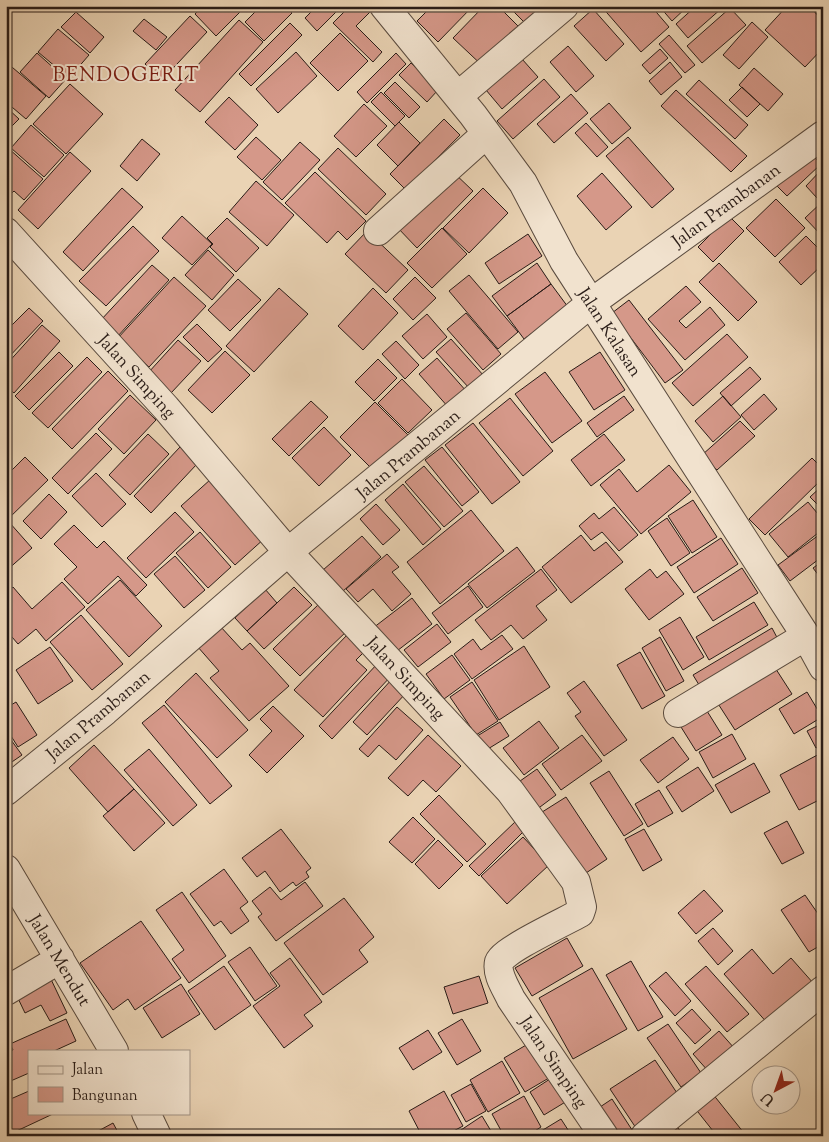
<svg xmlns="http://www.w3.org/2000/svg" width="829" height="1142" viewBox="0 0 829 1142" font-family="'Sorts Mill Goudy',serif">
<rect width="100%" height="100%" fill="#ead3b4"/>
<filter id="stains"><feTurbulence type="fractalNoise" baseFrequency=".004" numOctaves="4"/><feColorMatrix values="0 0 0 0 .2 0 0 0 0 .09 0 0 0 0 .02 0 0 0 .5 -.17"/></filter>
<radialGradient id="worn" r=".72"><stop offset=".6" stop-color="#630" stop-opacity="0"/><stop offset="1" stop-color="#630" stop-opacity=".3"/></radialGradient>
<path fill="#d59889" stroke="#291c17" d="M6,6H16L6,17Z
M202,6H246L216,36L195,14Z
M261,6H285L292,13L264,41L245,22Z
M317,6H342L317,31L305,18Z
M350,6H365L370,12L356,26L382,52L373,62L333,23Z
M432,6H473L438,42L417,21Z
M484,6H498L524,32L487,70L453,38Z
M508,6H536L544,14L530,28Z
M601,6H651L669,27L641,52Z
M659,6H688L672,21Z
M696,6H720L722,8L688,38L676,24Z
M787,6H808L823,20V48L805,67L765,30Z
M730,8L746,25L702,63L687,46Z
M593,9L624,44L606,61L574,26Z
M76,12L104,37L90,53L61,27Z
M190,16L207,32L162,80L145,64Z
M144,19L167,37L156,50L133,31Z
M239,20L263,42L200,112L175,90Z
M752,22L768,37L739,69L723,55Z
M290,23L302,35L251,86L239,74Z
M58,29L89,55L69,78L38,52Z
M340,33L368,61L338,91L310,63Z
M669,35L695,65L685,73L659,44Z
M568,46L594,76L576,92L550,62Z
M660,49L668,58L650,74L642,65Z
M296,52L317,76L278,113L256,89Z
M37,53L66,79L49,98L20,72Z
M396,53L406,64L367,103L357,92Z
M522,59L538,77L502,109L486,90Z
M6,62L46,96L26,119L6,102Z
M670,62L682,77L661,95L649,81Z
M411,63L438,90L427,102L399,75Z
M754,68L783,94L768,111L739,85Z
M544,79L560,97L513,139L497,121Z
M699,80L748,125L735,139L686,94Z
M395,82L420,107L409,118L384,93Z
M70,84L103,114L66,154L33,124Z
M742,87L760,104L747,117L729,100Z
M676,90L747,156L731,172L661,106Z
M381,92L405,116L395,126L371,102Z
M571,94L588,113L554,143L537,124Z
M229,97L258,125L235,150L205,122Z
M609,103L631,128L612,144L590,119Z
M364,104L387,126L356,157L334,136Z
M6,107L19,119L6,132Z
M444,119L460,135L406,190L390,174Z
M399,122L420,143L398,166L377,145Z
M586,123L608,147L597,157L575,133Z
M31,125L64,155L44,177L11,148Z
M256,137L281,160L262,180L237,157Z
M628,137L674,189L652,208L606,156Z
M142,139L160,154L137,181L120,166Z
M300,142L320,160L282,200L263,182Z
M8,148L43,179L24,200L14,191L6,199V151Z
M338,148L386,194L366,215L318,169Z
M808,150L821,164L787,196L774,183Z
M70,152L91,171L38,229L18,210Z
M822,169L823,192L817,198L806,186Z
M451,170L473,191L417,248L396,226Z
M315,172L366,221L347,240L338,231L327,243L285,203Z
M602,173L632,207L606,230L577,196Z
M256,181L294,215L267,246L229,212Z
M122,188L143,207L83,271L63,252Z
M483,188L508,213L469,253L443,228Z
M776,199L805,228L775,257L746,228Z
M823,201V235L822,236L805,218Z
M182,216L212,244L192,265L162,238Z
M729,216L744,231L713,262L698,247Z
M227,218L259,248L236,272L210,247L213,244L207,238Z
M133,226L159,251L106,306L79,281Z
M442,228L467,254L432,288L407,263Z
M367,231L408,270L386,293L345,254Z
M528,234L542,256L499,284L485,263Z
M806,236L823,253V264L801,285L779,262Z
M208,250L234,275L212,300L185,275Z
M537,263L551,284L507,316L492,296Z
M719,263L757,302L738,321L699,282Z
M152,265L169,280L117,337L100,321Z
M469,275L518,332L498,349L449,291Z
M174,277L206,306L149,367L117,339Z
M415,277L436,298L413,320L393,299Z
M238,279L261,300L230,331L208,310Z
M551,284L568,307L524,339L507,316Z
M686,286L701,302L679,321L686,328L710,307L725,325L685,360L648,319Z
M279,288L308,314L254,372L226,346Z
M373,288L398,313L363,350L338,326Z
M629,300L683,370L665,383L612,313Z
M29,308L43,321L6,360V331Z
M466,313L501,354L483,370L447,329Z
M427,314L447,337L423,359L402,336Z
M197,324L222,349L208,362L183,337Z
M42,325L60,341L14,393L6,386V365Z
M727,334L748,357L693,406L672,383Z
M451,339L484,376L470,389L436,352Z
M178,340L201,361L171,393L148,373Z
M396,341L419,365L405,379L382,354Z
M225,351L250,375L212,413L188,390Z
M59,352L73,366L29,410L15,396Z
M600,352L625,390L594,410L569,372Z
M87,357L102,372L48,428L32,413Z
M437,358L467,392L449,408L419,374Z
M378,359L397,378L374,401L355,382Z
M750,367L761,379L731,406L720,393Z
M108,371L128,391L72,449L52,429Z
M545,372L582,421L552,443L515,394Z
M402,379L432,410L408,433L378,403Z
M764,394L777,409L754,430L741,415Z
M130,395L156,420L124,454L98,429Z
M624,396L634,410L597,437L587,423Z
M723,396L741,417L713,442L695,421Z
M510,398L553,451L523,476L479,423Z
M311,401L328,417L289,456L272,439Z
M375,402L410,437L375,472L340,437Z
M740,421L755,436L717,470L702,455Z
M473,423L520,482L492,504L445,445Z
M324,427L351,455L319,486L292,458Z
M96,433L112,449L68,494L52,478Z
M148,434L169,454L130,495L109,475Z
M604,434L625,460L591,486L571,460Z
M180,447L197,464L151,513L134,496Z
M442,447L479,492L462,506L425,460Z
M25,457L48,480L6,521V476Z
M812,458L823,469V478L765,535L749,519Z
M669,465L691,492L641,534L600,485L619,469L637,492Z
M424,466L463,511L444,527L405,482Z
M96,473L126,504L102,527L72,496Z
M211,479L265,538L235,565L181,506Z
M403,484L441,529L423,545L385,500Z
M823,485V510L810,497Z
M49,494L67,512L41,539L23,521Z
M693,500L717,537L692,553L668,516Z
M808,502L823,520V529L788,557L769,534Z
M376,504L400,530L383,545L360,519Z
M614,507L638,535L619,551L602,532L591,540L579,526L594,513L599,519Z
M471,510L504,551L440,604L407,562Z
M175,512L194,532L146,578L127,558Z
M667,518L690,553L671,566L648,531Z
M9,522L32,548L6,571V525Z
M74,525L97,548L104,541L147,585L136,596L118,576L88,604L64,579L77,567L54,544Z
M200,532L231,567L208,588L176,553Z
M823,532V556L790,581L778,565Z
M581,535L594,551L606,542L623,562L571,603L542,567Z
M362,536L381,557L342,592L323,570Z
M721,538L738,564L694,593L677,567Z
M517,547L535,571L487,608L468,584Z
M387,554L399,567L392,572L411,594L392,611L373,589L358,602L346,589Z
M175,556L205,590L184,608L154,574Z
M823,561V581L813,568Z
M742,568L758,593L713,621L697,597Z
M541,569L557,590L536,606L547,620L523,639L511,625L491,640L475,620Z
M650,569L657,578L666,571L684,594L649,620L625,589Z
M120,580L162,626L129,657L86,610Z
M62,582L85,607L46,641L36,629L18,644L6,630V593L13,587L32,609Z
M468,586L483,607L448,634L432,613Z
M294,587L312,605L264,649L247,631Z
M265,589L277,603L247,631L235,618Z
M412,598L432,624L393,654L373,628Z
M322,601L349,629L300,676L273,649Z
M754,602L768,625L709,660L696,637Z
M81,615L123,664L92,690L50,642Z
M680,617L704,657L683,670L659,630Z
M437,624L451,642L418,667L404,650Z
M220,626L242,650L250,643L289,686L249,721L210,678L219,671L197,646Z
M772,628L782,647L704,693L693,675Z
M349,633L367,649L356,660L367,670L323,717L294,690Z
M502,635L513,649L472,679L454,654L473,639L481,650Z
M660,637L684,681L666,691L642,648Z
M524,646L550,687L499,720L474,680Z
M50,647L73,681L38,704L16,670Z
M640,652L665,696L642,709L617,665Z
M452,655L470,680L444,699L426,674Z
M379,662L393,674L332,739L319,726Z
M772,663L792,694L735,730L715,699Z
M196,673L248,730L217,758L165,702Z
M393,678L407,692L367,735L353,722Z
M584,681L627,740L604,756L575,716L581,712L567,693Z
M472,682L498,721L476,735L450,697Z
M807,692L822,717L794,734L779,709Z
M16,702L37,735L18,747L6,728V708Z
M702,703L722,735L696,751L676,719Z
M164,705L232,786L210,804L142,723Z
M273,706L304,736L267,773L249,755L272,731L260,719Z
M397,707L423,730L396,760L379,745L368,757L359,749Z
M539,721L559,748L524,775L503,748Z
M500,722L509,736L483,752L474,738Z
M823,723V744L816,748L807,731Z
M6,733L22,755L6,766Z
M732,734L746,759L713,778L699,752Z
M428,735L461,766L436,792L423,780L408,796L388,778Z
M582,735L602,761L561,790L542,764Z
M673,737L689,759L658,783L640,760Z
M94,745L134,789L108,812L69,768Z
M149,749L197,805L173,826L124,770Z
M823,752V798L799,810L780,775Z
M754,763L770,792L731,813L715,785Z
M698,767L714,791L682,812L666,787Z
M537,769L556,795L532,813L513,786Z
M609,771L643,824L624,836L590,783Z
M134,789L165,823L134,851L103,816Z
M659,790L673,813L648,827L635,804Z
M439,795L486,844L467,862L420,814Z
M566,797L607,859L580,877L539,814Z
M413,817L435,839L412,863L389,842Z
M516,821L525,830L479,876L469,866Z
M787,821L804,853L782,864L764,833Z
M281,829L311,868L306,872L309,877L296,886L293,882L280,892L265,871L257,877L242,858Z
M644,829L662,860L643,871L625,839Z
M523,837L549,865L507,904L481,876Z
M438,840L463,865L439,889L415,864Z
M224,869L248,902L240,908L249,921L231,934L221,921L214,926L190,894Z
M305,882L323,906L276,941L258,917L262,914L252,901L270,887L281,900Z
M704,890L723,911L696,934L678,913Z
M182,892L226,956L189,983L172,959L184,950L156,910Z
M805,895L823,921V944L809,952L781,910Z
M344,898L374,937L359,950L368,962L323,995L284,943Z
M141,921L181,978L135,1010L128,999L113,1010L80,963Z
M713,928L733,951L718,965L698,941Z
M567,938L583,966L532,996L515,968Z
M250,947L277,986L255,1001L228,962Z
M752,949L773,974L791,958L814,984L769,1025L724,974Z
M290,958L322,1002L304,1015L313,1026L284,1048L253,1006L280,986L270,973Z
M631,961L663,1017L638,1031L606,975Z
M224,966L251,1005L215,1030L188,991Z
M706,966L749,1014L727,1032L685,984Z
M592,968L627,1029L573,1059L539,998Z
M666,972L691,1001L675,1016L649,986Z
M48,973L67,1013L50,1021L41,1005L25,1013L15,992Z
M479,976L488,1003L453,1014L444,987Z
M181,984L200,1014L162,1038L143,1008Z
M692,1009L711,1030L695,1044L676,1023Z
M66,1019L76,1041L54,1051H29V1073L6,1083V1053L13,1050L10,1044Z
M462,1019L481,1051L457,1065L438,1033Z
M668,1024L701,1073L681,1087L647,1038Z
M428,1030L442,1052L413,1070L399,1048Z
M719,1031L735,1049L709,1072L693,1054Z
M533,1041L554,1075L525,1092L504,1058Z
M655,1060L683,1102L638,1131L610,1089Z
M502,1061L520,1093L488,1112L470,1080Z
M553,1077L567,1101L544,1115L530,1092Z
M471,1084L486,1111L466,1122L451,1095Z
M29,1091V1113H55L6,1136V1101Z
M444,1091L463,1126L444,1136H422L409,1111Z
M712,1093L744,1133L741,1136H717L694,1107Z
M524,1096L541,1127L527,1136H504L492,1114Z
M612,1099L636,1136H610L594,1111Z
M482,1116L494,1136H452Z
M561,1119L572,1136H533Z
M672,1120L684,1136H651Z
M113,1123L120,1136H89Z"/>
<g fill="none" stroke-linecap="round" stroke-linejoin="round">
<defs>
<path id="minor" d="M384,6L473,115L523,183L564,261L806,636L823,667
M458,96L564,6
M378,231L486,134
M6,232L166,408L288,552L510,791L576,882L582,907L580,913C566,921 503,950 499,962C496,974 506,988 511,999L604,1136
M678,713L806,636
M6,791L105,711L288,552L591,303L823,135
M6,869L114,1051
M6,991L60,959
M146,1113L157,1136
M645,1136L823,990"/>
</defs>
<use href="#minor" stroke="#594a3e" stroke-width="30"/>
<use href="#minor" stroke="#f1e2ce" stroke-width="28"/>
</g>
<g text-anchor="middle" stroke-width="4" stroke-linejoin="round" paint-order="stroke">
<g font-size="18" fill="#291c17" stroke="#f1e2ce">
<text transform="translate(726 205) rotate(-36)" y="6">Jalan Prambanan</text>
<text transform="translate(610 332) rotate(57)" y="6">Jalan Kalasan</text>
<text transform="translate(137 376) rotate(48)" y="6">Jalan Simping</text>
<text transform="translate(408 454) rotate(-40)" y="6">Jalan Prambanan</text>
<text transform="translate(406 678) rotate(47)" y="6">Jalan Simping</text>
<text transform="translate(98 715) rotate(-40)" y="6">Jalan Prambanan</text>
<text transform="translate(60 960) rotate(59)" y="6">Jalan Mendut</text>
<text transform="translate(554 1062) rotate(56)" y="6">Jalan Simping</text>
</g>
<g font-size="20" letter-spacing="1" fill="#7a1f14" stroke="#f1e2ce">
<text x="126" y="81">BENDOGERIT</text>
</g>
</g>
<rect width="829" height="1142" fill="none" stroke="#ead3b4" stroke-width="25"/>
<rect x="8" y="8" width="814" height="1127" fill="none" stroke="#291c17" stroke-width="2.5"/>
<rect x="12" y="12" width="804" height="1117" fill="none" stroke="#291c17"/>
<rect x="28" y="1050" width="162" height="65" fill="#f1e2ce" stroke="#a19385"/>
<rect x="38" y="1066" width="25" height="8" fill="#f1e2ce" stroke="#a19385"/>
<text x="72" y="1074" font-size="15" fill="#291c17">Jalan</text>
<rect x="38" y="1087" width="25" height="15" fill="#d59889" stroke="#a19385"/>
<text x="72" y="1100" font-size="15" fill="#291c17">Bangunan</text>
<g transform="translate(776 1090) rotate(221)"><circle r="24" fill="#f1e2ce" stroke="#a19385"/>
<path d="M0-4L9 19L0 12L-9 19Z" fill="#8f2418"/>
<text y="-8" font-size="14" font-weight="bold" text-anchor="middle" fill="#291c17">U</text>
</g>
<rect width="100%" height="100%" filter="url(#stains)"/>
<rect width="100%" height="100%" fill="url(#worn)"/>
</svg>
